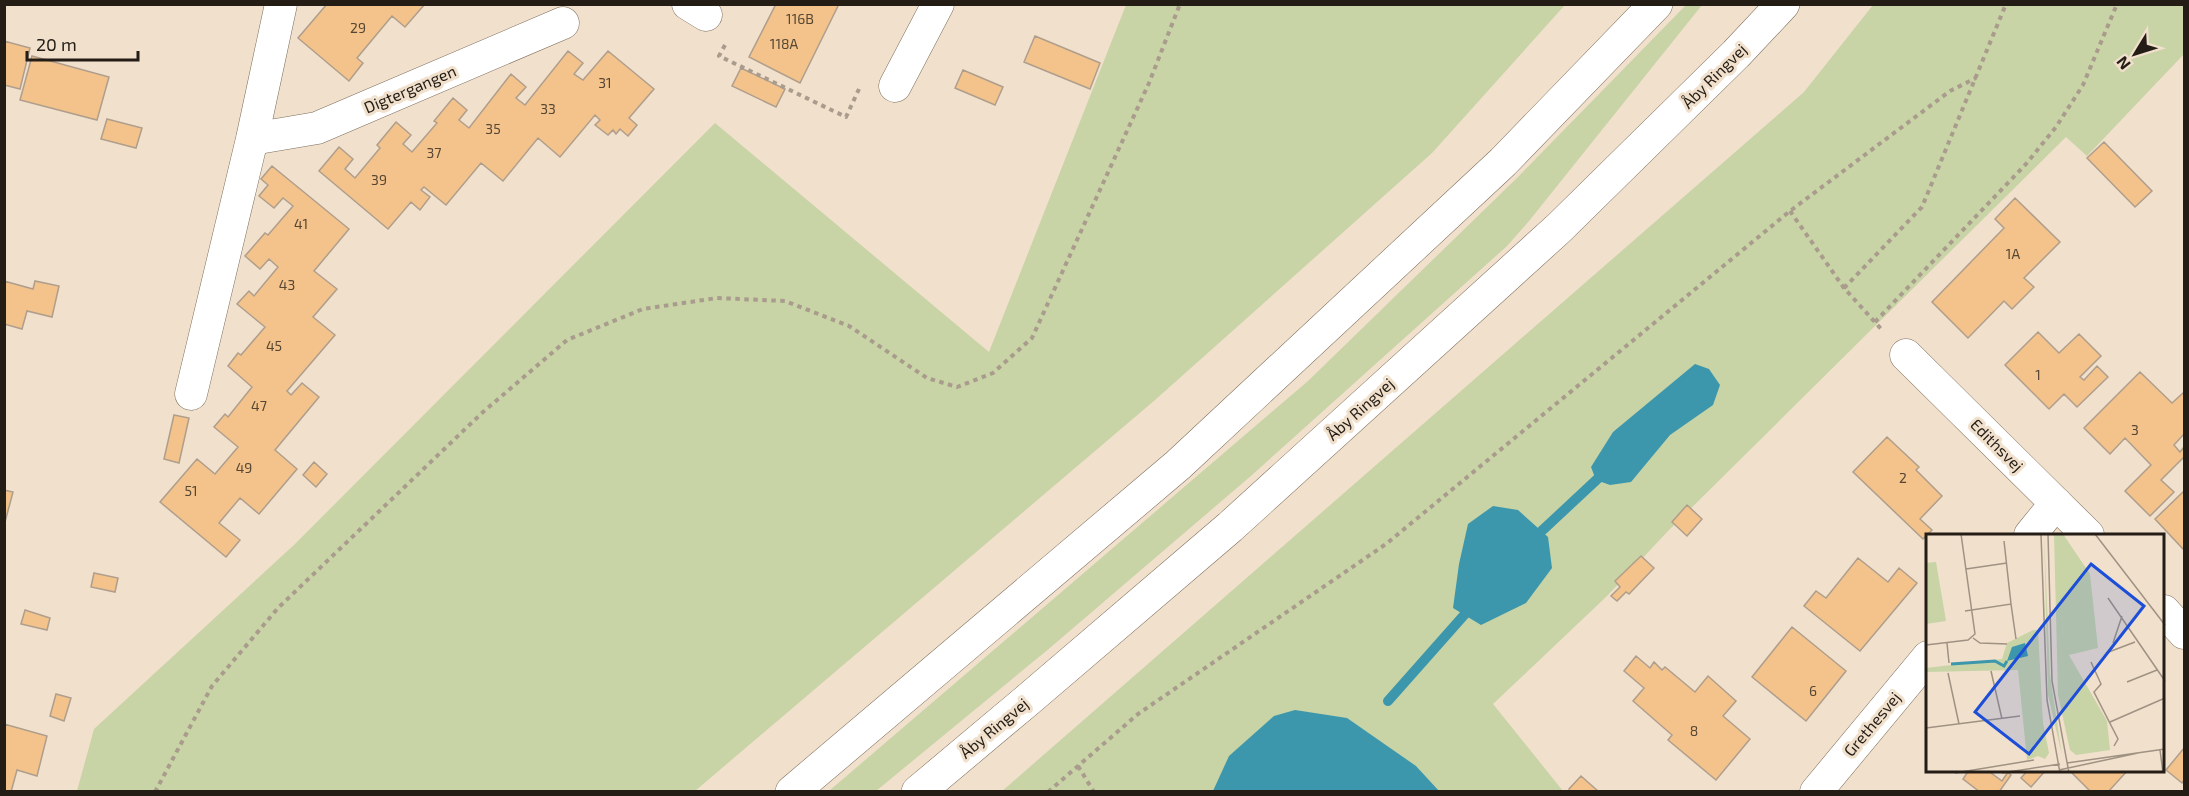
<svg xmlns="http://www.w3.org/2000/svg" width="2189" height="796" viewBox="0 0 2189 796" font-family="'Exo 2',sans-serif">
<rect width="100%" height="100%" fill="#f1e0cc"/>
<path fill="#c8d3a6" d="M1687,4L1702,5L1529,221L1507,246L1252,475L1051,647L876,791H829L1308,381L1518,177Z
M1126,5H1565L1432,153L1155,400L695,791H77L94,729L295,544L715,123L989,352Z
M1873,5H2184V54L2087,156L2066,137L1668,531L1607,596L1493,704L1563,791L1001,792L1804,92Z"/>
<path fill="#3c97ad" d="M1695,364L1709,369L1720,385L1713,405L1670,435L1631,482L1610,485L1596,480L1591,467L1613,432Z
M1493,506L1518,510L1548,537L1552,568L1526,603L1481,625L1453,608L1459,564L1468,524Z
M1295,710L1347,718L1416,766L1439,791H1213L1229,756L1274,716Z"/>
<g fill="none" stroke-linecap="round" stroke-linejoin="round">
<path stroke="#3c97ad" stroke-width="10" d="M1532,540L1606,471
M1388,701L1473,605"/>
</g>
<path fill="#f3c38b" stroke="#af9e8c" stroke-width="1.5" d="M327,4H425L405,27L392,16L357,58L363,63L349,81L298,38Z
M776,4H839L800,83L749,57Z
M1035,36L1100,63L1090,89L1024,62Z
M4,41L30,48L20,89L4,85Z
M568,51L583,63L574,74L583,80L608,51L654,89L629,118L637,125L628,136L620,129L616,134L613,130L608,135L595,125L600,120L595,115L560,157L538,138L503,181L481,163L446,205L424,187L421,190L430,197L420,210L411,202L388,229L319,171L339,147L353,159L345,169L355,178L380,148L377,145L396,122L411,135L403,144L412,152L437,123L434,121L453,98L467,110L459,120L469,128L511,74L526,87L516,98L525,105Z
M32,56L109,77L97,120L20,100Z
M741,68L785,89L776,107L732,86Z
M963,70L1003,87L995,105L955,88Z
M107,119L142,128L136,148L101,139Z
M2104,142L2152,191L2135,207L2087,158Z
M272,166L349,229L314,271L337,289L313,317L335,335L287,391L291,395L302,383L319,397L275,450L297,469L259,514L240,498L219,523L240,540L226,557L160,502L197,459L215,474L238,447L214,427L225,414L228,417L252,387L228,366L238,353L241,355L265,327L237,304L249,291L254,296L278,267L269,259L260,269L245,256L265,233L268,235L293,206L283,198L274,208L259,196L268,185L261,179Z
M2015,198L2060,242L2024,278L2034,287L2012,309L2004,301L1968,338L1932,302L2004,228L1995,219Z
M4,281L33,289L35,281L59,286L52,317L27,311L22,329L4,324Z
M2038,332L2059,353L2079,334L2101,356L2080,377L2084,380L2097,366L2108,377L2077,407L2064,394L2049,409L2005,365Z
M2140,372L2172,403L2183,393L2184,394V434L2174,445L2180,452L2184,447V457L2161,480L2174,492L2150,516L2125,491L2151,465L2125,438L2110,454L2084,428Z
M174,415L189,418L179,463L164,459Z
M1887,437L1919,467L1916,470L1942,496L1920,519L1932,530L1923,539L1853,472Z
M314,462L327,474L316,487L303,475Z
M4,490L13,492L5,522L4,521Z
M2184,491V550L2155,519Z
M1687,505L1702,519L1687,536L1672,522Z
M1641,556L1654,568L1629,594L1626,592L1617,601L1611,596L1620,587L1615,581Z
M1858,558L1888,582L1899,568L1917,583L1860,651L1804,606L1816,591L1826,598Z
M94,573L118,578L115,592L91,587Z
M25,610L50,618L47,630L21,624Z
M1792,627L1846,671L1806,721L1752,677Z
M1636,656L1650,668L1654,662L1662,670L1665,667L1695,692L1708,676L1736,701L1723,716L1750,739L1716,780L1668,740L1672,735L1633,701L1644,688L1624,671Z
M56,694L71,698L64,721L50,716Z
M4,724L47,736L37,776L17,770L11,792H4Z
M2184,748V780L2182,783L2166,770Z
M1969,770H1987L2002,781L2008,772L2011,775L1999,792H1980L1963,779Z
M2028,770H2046L2031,787L2021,778Z
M2069,770H2128L2108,792H2091Z
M1581,776L1599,792H1570L1569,789Z"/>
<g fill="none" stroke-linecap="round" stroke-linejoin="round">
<defs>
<path id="minor" d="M688,4L706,15
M895,86L938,4
M252,139L317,128L563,23
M1906,355L2088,535
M191,394L252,139L281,4
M2030,535L2056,503
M2164,611L2184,633
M1816,792L1928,657"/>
<path id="secondary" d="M792,792L1178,465L1503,162L1656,4
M918,792L1030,698L1230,527L1559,228L1736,54L1783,4"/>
</defs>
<use href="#minor" stroke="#7c6d5b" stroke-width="33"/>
<use href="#secondary" stroke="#7c6d5b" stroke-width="34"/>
<path stroke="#a99c8d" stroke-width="4" stroke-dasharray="4.5 4.5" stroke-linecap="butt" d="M725,45L719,56L846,117L859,89
M1790,211L1844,288L1883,331
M1844,288L1922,207L2006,4
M1875,322L2026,164L2056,127L2083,85L2117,4
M1078,766L1094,792
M155,792L212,686L278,608L483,412L567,340L643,309L717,298L785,301L849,326L927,378L957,387L993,373L1032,338L1149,83L1180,4
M1048,792L1138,714L1386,544L1790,211L1950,91L1976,78"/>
<use href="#minor" stroke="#fff" stroke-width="32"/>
<use href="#secondary" stroke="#fff" stroke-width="33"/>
</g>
<g text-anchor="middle" stroke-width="6" stroke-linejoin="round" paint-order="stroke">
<g font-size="14" fill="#574633">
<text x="800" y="24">116B</text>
<text x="358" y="33">29</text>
<text x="784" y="49">118A</text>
<text x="605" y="88">31</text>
<text x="548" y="114">33</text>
<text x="493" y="134">35</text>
<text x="434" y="158">37</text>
<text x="379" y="185">39</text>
<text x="301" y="229">41</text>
<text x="2013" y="259">1A</text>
<text x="287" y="290">43</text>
<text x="274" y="351">45</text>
<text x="2038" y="380">1</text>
<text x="259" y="411">47</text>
<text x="2135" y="435">3</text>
<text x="244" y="473">49</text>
<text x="1903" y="483">2</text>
<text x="191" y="496">51</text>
<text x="1813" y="696">6</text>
<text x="1694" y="736">8</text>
</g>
<g font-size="16" fill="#231d16" stroke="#f1e0cc">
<text transform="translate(1714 76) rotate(-45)" y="6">Åby Ringvej</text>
<text transform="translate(410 89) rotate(-23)" y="6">Digtergangen</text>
<text transform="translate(1360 409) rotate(-42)" y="6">Åby Ringvej</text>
<text transform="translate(1997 445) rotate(45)" y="6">Edithsvej</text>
<text transform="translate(1872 724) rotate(-50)" y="6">Grethesvej</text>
<text transform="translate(994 728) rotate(-40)" y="6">Åby Ringvej</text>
</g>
</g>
<g transform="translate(1926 534)">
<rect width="238" height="238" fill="#f1e0cc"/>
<path d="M118,0L124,141L136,221L122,161ZM128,0H137L164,40L172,114L143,121L181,187L184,216L150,221L144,216L132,161ZM10,28L20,87L0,90V29ZM107,96H112L117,189L123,219L119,225L112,222L101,226L92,136L0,138V134L76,125L81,109Z" fill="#c8d3a6"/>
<path d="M99,109L102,122L81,127L86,113Z" fill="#3c97ad"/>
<path fill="none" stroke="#3c97ad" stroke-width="3" d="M25,130L69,127L78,132L81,127"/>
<path fill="none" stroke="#9f9283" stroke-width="1.5" d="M115,0L121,166L134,239M122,0L126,147L143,239M169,0L239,91M78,7L85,70M40,35L81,29M182,64L239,147M39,77L85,70L90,105M47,104L54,109L81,110M21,109L23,129M187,109L196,82M0,111L42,106L49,100L35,0M180,119L209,108M165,128L175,150L168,158L192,205L188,212M65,137L76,185M22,139L33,190M201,148L231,136M184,188L239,164M0,194L94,182M234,216L237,239M141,229L239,215M133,236L212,219M29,239L108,226M76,239L134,230"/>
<path fill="#1d4ed8" fill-opacity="0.15" stroke="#1d4ed8" stroke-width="3" d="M165,30L218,72L103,220L49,178Z"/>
<rect width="238" height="238" fill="none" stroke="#231d16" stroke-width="3"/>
</g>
<rect width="2189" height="796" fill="none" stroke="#231d16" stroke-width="12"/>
<g transform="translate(2135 54) rotate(232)" stroke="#f1e0cc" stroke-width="4.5" paint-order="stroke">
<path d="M0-4.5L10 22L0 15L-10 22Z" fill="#231d16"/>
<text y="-9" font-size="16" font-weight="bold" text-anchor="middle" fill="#231d16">N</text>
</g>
<path d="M27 51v9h111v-9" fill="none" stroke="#231d16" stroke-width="3"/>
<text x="36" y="51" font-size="18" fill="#231d16" stroke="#f1e0cc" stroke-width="4.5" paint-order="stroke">20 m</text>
</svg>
